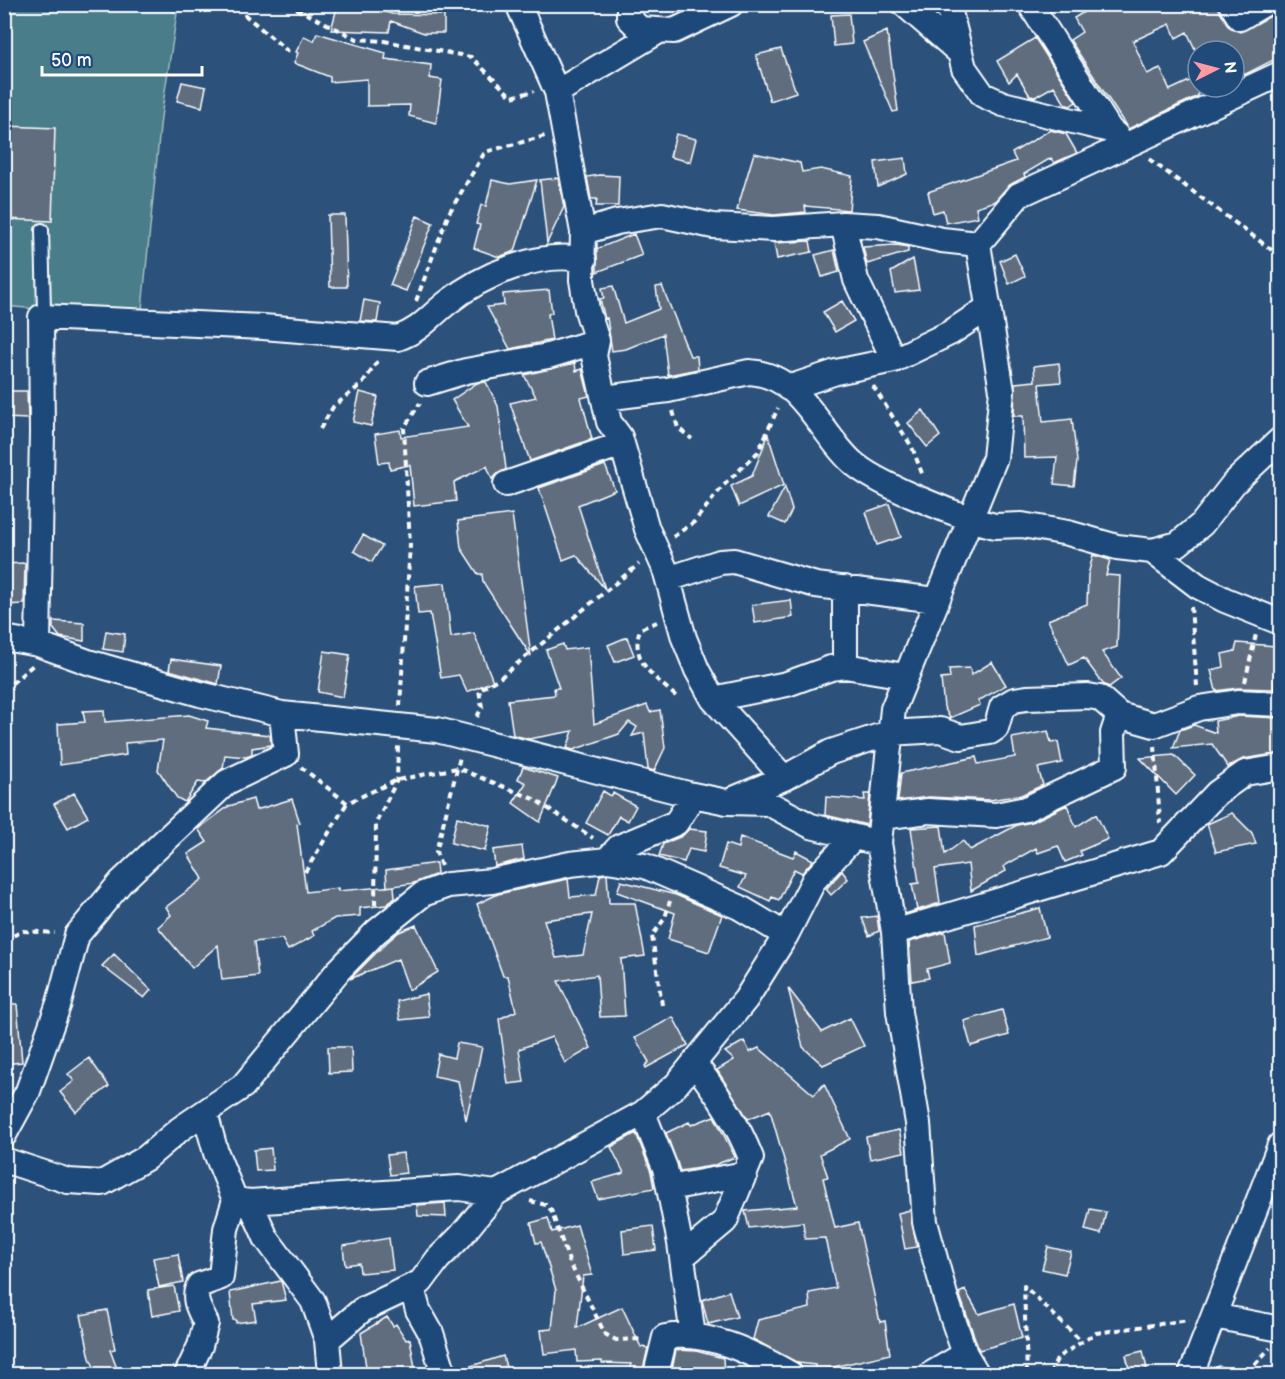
<svg xmlns="http://www.w3.org/2000/svg" width="1285" height="1379" viewBox="0 0 1285 1379" font-family="'Balsamiq Sans',sans-serif">
<rect width="100%" height="100%" fill="#2c517b"/>
<filter id="ink" filterUnits="userSpaceOnUse"><feTurbulence type="fractalNoise" baseFrequency=".0167" numOctaves="2"/><feDisplacementMap in="SourceGraphic" scale="12" xChannelSelector="R" yChannelSelector="G"/><feConvolveMatrix kernelMatrix="1 2 1 2 8 2 1 2 1" color-interpolation-filters="sRGB"/></filter>
<g filter="url(#ink)">
<path fill="#487d8a" stroke="#a4bec4" stroke-width="1.5" d="M4,5H159L177,13L161,117L141,319L5,306Z"/>
<path fill="#5e6d7e" stroke="#fff" stroke-width="1.5" fill-rule="evenodd" d="M338,4H358L392,14L444,15V33H424L391,21L389,32L331,30Z
M1097,4H1217L1228,26L1240,32L1271,16L1281,4V56L1244,75L1234,57V51H1196L1187,32L1176,38L1170,24L1133,41L1147,74L1160,68L1170,90L1198,77V96L1128,129L1070,40L1082,32L1074,18Z
M849,14L852,44L834,46L831,15Z
M887,31L898,111L893,112L863,42Z
M317,33L386,53L385,59L431,65L430,78L442,80L436,123L409,116L410,105L367,106V79L330,82V77L294,63L298,53L296,52L304,36L314,41Z
M1035,38L1076,102L1070,106L1065,104L1054,86L1035,97L1030,96L1017,74L1009,82L997,61Z
M781,49L796,92L770,101L756,55Z
M182,82L206,87L202,107L177,101Z
M5,126L55,128L52,221L4,219Z
M1050,130L1066,134L1077,153L1054,163L1051,158L1024,174L1025,177L1008,186L995,201L976,207L978,217L946,223L943,210L933,213L928,192L1016,161L1012,153Z
M676,134L696,139L690,162L670,157Z
M754,153L800,163L802,172L821,169L852,176L849,210L805,206L806,212L774,215L737,210Z
M905,158L907,174L878,187L875,162Z
M599,175L619,176L618,206H596L597,199H591L587,177Z
M558,178L564,207L547,243L540,180Z
M492,180L510,184L537,180L515,251L499,257L474,248L480,225L476,224L481,205L486,206Z
M328,215H345L347,287H330Z
M417,216L433,223L406,291L390,285Z
M634,234L642,255L597,272V243V249Z
M810,241L812,252L777,259L774,243Z
M897,245L908,247V252L867,264L863,247Z
M834,250L839,272L822,277L815,255Z
M1015,254L1025,276L1009,284L1000,261Z
M913,259L919,290L895,293L891,272Z
M613,286L624,323L659,309L656,287L662,286L690,356H697L698,369L668,375L663,334L626,349L612,351L607,318L605,319L600,299L604,298L602,288Z
M549,290L552,313L548,314L552,340L510,349L487,307L504,305L503,294Z
M364,300L380,303L377,322L360,321Z
M842,301L854,321L835,332L823,312Z
M575,363L576,371L582,369L589,396L581,398L592,439L530,461L510,403L536,397L524,375Z
M1059,363L1061,382L1039,384L1043,422L1072,419L1077,461L1074,486L1054,484L1057,457L1024,458L1023,416H1014L1015,383L1035,381L1034,366Z
M486,382L498,406L506,469L492,479L487,466L454,482L456,501L414,506L410,465L390,469L389,462L379,463L375,434L400,430L401,437L468,427L452,400L477,383Z
M4,391H27L28,419L4,418Z
M360,392L378,397L371,426L353,422Z
M923,410L940,436L927,447L908,423Z
M768,435L784,485L739,506L731,486L752,476Z
M605,465L615,490L578,505L605,589L576,555L563,560L539,488Z
M785,487L792,510L785,524L769,517Z
M889,504L901,537L877,545L866,512Z
M512,514L531,656L483,582L482,574H478L461,548L458,521Z
M363,535L382,546L372,562L354,551Z
M1093,555L1110,560L1106,575L1120,576L1117,647L1102,652L1121,678L1109,687L1103,684L1084,658L1069,665L1048,620L1087,604L1088,575Z
M25,563L24,604L4,605V564Z
M445,583L451,637L474,633L493,681L467,692L459,675L441,678L430,613L418,614L415,586Z
M791,600L793,617L755,623L752,605Z
M53,621L84,623V641L60,637L53,628Z
M106,631L125,634L123,652L103,649Z
M627,637L634,655L615,662L608,645Z
M1237,643L1276,646L1274,689L1238,688L1216,691L1211,670L1224,667L1222,654L1235,651Z
M563,644L565,650L588,647L594,724L647,705L650,712L660,710L665,748L654,771L648,769L644,733L632,736L637,727L629,722L619,734L573,750L567,748L573,731L529,739L513,735L508,700L555,695L554,688H559L546,650Z
M324,651L350,655L343,697L318,692Z
M171,659L221,666L218,684L169,670Z
M992,662L1006,685L978,701L980,705L950,718L944,707L941,679L950,678L949,669L970,668L971,675Z
M104,710L105,722L189,715L208,721L206,728L270,735L271,745L252,748V755L246,757L225,755L223,768L205,783L198,782L185,802L177,798L158,770L163,740L125,743L126,755L60,765L58,724L85,722L83,711Z
M1239,716L1281,718V753L1243,759L1228,767L1212,744L1173,748L1180,730L1194,725L1216,733L1215,721Z
M1048,731L1051,743L1058,742L1062,763L1038,768L1043,785L1021,795L990,800L929,797L898,801L901,773L976,757L978,764L1015,757L1012,738Z
M1174,755L1195,775L1176,795L1140,758Z
M523,767L558,778L540,822L513,803L526,783L518,779Z
M603,791L611,796L613,793L636,806L628,821L619,816L608,835L586,823Z
M74,793L88,817L68,828L54,804Z
M864,794H870L867,825L825,815L826,797L865,800Z
M253,799L256,810L292,799L300,823L297,824L306,892L338,888V891L394,886L395,898L386,905L360,908V916L335,918L312,931L314,936L288,950L282,939L254,942L258,976L222,980L218,945L192,968L158,927L171,915L166,907L203,879L188,854L207,842L198,829L229,806Z
M1067,805L1076,827L1096,814L1108,839L1080,851L1082,855L1065,862L1058,846L1038,853L1036,848L1004,866L1006,871L971,891L968,864L935,869L940,903L905,914L917,910L912,884L919,883L911,828L941,826L945,854L963,841L970,850L1017,825L1032,822Z
M1232,813L1252,833L1256,844L1216,852L1207,824Z
M457,817L491,826L485,851L451,843Z
M689,829L707,831L704,852L689,849L684,862L659,856L663,844L682,836Z
M740,837L793,857L796,851L813,860L802,873L794,869L779,900L772,897L770,901L740,887L746,876L719,868L726,844L738,848Z
M522,846L524,859L495,866L493,850Z
M436,863L437,874L414,883L387,887L386,870Z
M842,871L848,879L831,895L826,889Z
M607,874L609,903H635L645,956L621,959L625,1016L600,1017L597,975L558,981L591,1048L565,1063L552,1037L519,1049L524,1082L508,1084L499,1019L516,1011L508,976H503L477,904L498,894L568,879L570,897L596,895L600,875ZM592,914L583,955L556,958L544,920Z
M621,881L676,895L722,915L709,952L668,939L675,913L617,892Z
M1040,908L1047,937L978,956L975,925Z
M877,916L879,931L869,936L862,918Z
M416,925L438,972L409,990L398,959L350,979L386,943L399,932Z
M945,932L950,963L927,969L929,978L912,981L909,942Z
M114,954L151,990L144,998L102,966Z
M788,988L822,1032L850,1018L864,1046L823,1065L803,1047Z
M426,994L429,1017L400,1020L397,1001Z
M4,1004H17L22,1062L4,1064Z
M1002,1010L1009,1035L971,1046L964,1021Z
M673,1017L688,1045L646,1068L645,1066L649,1062L635,1038Z
M744,1041L750,1052L759,1048L814,1095L824,1084L850,1139L820,1154L828,1177L823,1178L835,1228L858,1223L880,1322L885,1321L890,1354L816,1371L815,1365L798,1363L753,1339L758,1320L810,1308L809,1293L836,1288L825,1238L805,1239L803,1222L749,1228L745,1211L797,1206L770,1110L748,1119L717,1070L734,1060L725,1052Z
M457,1043L482,1047L466,1120L458,1081L434,1076L438,1054L454,1058Z
M328,1047H351L352,1072L329,1073Z
M89,1058L109,1086L76,1112L60,1092L74,1081L68,1074Z
M714,1116L735,1157L712,1166L680,1171L666,1133L689,1122L691,1125Z
M899,1130L904,1152L870,1159L866,1137Z
M636,1133L651,1172L654,1188L598,1199L592,1182L624,1173L611,1147Z
M271,1148L273,1170L256,1171L254,1150Z
M403,1153L406,1173L390,1175L387,1155Z
M445,1203L446,1217L418,1216L417,1205Z
M1090,1209L1106,1212L1101,1234L1085,1230Z
M910,1210L917,1247L905,1249L898,1213Z
M548,1218L552,1232L577,1225L592,1275L583,1276L577,1328L622,1307L641,1347L648,1348L642,1374L629,1371L631,1364L602,1363V1361L577,1362L576,1350L544,1354L541,1330L552,1329L556,1290L541,1242L536,1243L531,1223Z
M653,1226L656,1250L624,1254L622,1230Z
M389,1238L393,1270L360,1273L359,1263L345,1265L343,1246Z
M1048,1247L1071,1252L1065,1274L1042,1269Z
M178,1254L183,1282L159,1287L153,1258Z
M281,1281L286,1300L253,1304L256,1320L236,1323V1320H233L230,1292Z
M174,1286L179,1311L152,1316L148,1290Z
M965,1290L979,1314L1014,1304L1022,1338L979,1350L959,1293Z
M729,1291L737,1317L708,1324L702,1300Z
M107,1310L115,1349L110,1350L119,1374H97L90,1358L81,1315Z
M387,1317L393,1326L396,1324L406,1340L410,1339L416,1374H367L361,1333Z
M676,1350L696,1351L723,1358L724,1374L680,1367L679,1370L672,1369Z
M1143,1351L1147,1369L1130,1372L1126,1355Z
M503,1356L508,1374H458V1370Z"/>
<g fill="none" stroke-linecap="round" stroke-linejoin="round">
<defs>
<path id="lane" d="M41,317L44,310L42,230"/>
<path id="street" d="M518,4L557,92L583,232L582,280L587,310L597,341L594,356L609,422L620,437L647,529L665,569L684,638L697,670L713,699L784,778
M629,4V18L640,29L674,31L731,4
M904,4L959,52
M948,4L964,68L983,95L1003,104L1110,130
M1030,4L1110,130L1116,135
M1231,4L1240,18L1264,4
M557,92L659,31
M843,224L856,280L894,360
M583,232L617,222L662,215L713,226L774,229L843,224L878,226L942,240L978,244
M978,244L1019,195L1280,74
M427,383L466,371L548,356L597,341
M788,388L836,372L894,360L950,333L989,307
M604,398L668,390L749,372C802,375 818,431 852,462C876,484 947,511 980,522L995,526L1022,525L1068,533L1117,547L1152,551L1178,544L1202,524L1234,483L1280,440
M506,484L622,444
M1152,551L1198,586L1225,600L1280,622
M668,579L720,562L734,561L816,585L936,600
M4,638L38,644L88,662L200,694L282,714L437,730L688,794L727,802L768,803L811,826L879,843
M38,644L42,433L41,317L263,327L398,338C422,329 428,318 447,303C480,276 542,249 584,260
M845,666V588
M713,699L787,684L831,668L845,666L905,676
M736,798L784,778L831,752L889,733L940,730L961,737L990,732L996,728L1002,707L1014,700L1027,698L1088,696L1100,698L1119,715L1154,725L1199,708L1238,702L1280,704
M882,817L928,811L996,815L1026,809L1114,767L1113,733L1119,715
M607,860L645,866L739,907L786,935
M894,932L1161,852L1217,793L1245,773L1280,767
M205,1113L216,1153L235,1200L250,1202L459,1188L496,1193
M643,1113L665,1168L680,1243L693,1336
M4,1135L28,1091L59,1003L77,935L121,882L227,782L286,754L282,714
M4,1160L68,1181L102,1183L146,1158L180,1129L243,1086L338,971L376,932L423,894L448,885L492,881L570,864L607,860L619,847L676,823L687,806L688,794
M669,1188L745,1174
M250,1202L266,1238L313,1301L327,1340L330,1374
M682,1257L725,1221L751,1158C737,1122 717,1093 694,1063
M412,1288L418,1310L431,1333L444,1374
M1214,1316L1280,1329
M327,1340L362,1310L421,1282L438,1259L460,1237L496,1193L643,1113L676,1085L746,999L786,935L814,880L853,838
M187,1374L200,1346L206,1323C199,1309 192,1299 199,1285L221,1277L226,1229L235,1200
M656,1374L665,1337C708,1330 753,1353 790,1374
M931,1374L965,1354
M977,1374L965,1354L946,1299L925,1222L918,1123L899,1012L894,932L879,843L893,709L995,458L1002,391L978,244
M1191,1374L1280,1145"/>
</defs>
<use href="#lane" stroke="#fff" stroke-width="16"/>
<use href="#street" stroke="#fff" stroke-width="28"/>
<path stroke="#fff" stroke-width="4" stroke-dasharray="6 4.5" stroke-linecap="butt" d="M241,4L245,15L291,54
M287,4L357,39L384,41L471,57L512,97L534,91
M1149,159L1280,256
M416,301L449,213L485,152L545,136
M873,386L912,447L923,476
M673,411L678,428L692,439
M320,429L333,407L363,383L380,358
M673,537L694,522L724,485L758,452L778,408
M1191,607L1197,686
M657,622L640,629C629,662 656,678 678,698
M1245,682L1256,634
M4,690L33,665
M400,706L410,545L404,428L420,403
M477,717L482,707L479,690L501,677L639,564
M1155,746L1160,823
M301,767L347,803L397,780L457,768L534,799L593,838
M441,866L436,852L460,757
M305,872L347,803
M375,905L376,823L397,780L398,746
M4,940L23,931L55,933
M662,1005L652,936L665,918L670,901
M530,1201L546,1205L551,1210L569,1261L605,1334L616,1340L643,1339
M1217,1367L1247,1373L1270,1348
M1027,1374L1024,1286L1082,1342
M1050,1374L1058,1357L1096,1333L1189,1320"/>
<use href="#lane" stroke="#1f4a7a" stroke-width="12"/>
<use href="#street" stroke="#1f4a7a" stroke-width="24"/>
</g>
</g>
<rect width="1285" height="1379" fill="none" stroke="#1f4a7a" stroke-width="24"/>
<rect x="12" y="12" width="1261" height="1355" fill="none" stroke="#fff" stroke-width="2" filter="url(#ink)"/>
<g transform="translate(1216 69) rotate(84)"><circle r="28" fill="#1f4a7a" stroke="#7992af" stroke-width="1.5"/>
<path d="M0-4.5L10 22L0 15L-10 22Z" fill="#ff9aa2"/>
<text y="-9" font-size="16" font-weight="bold" text-anchor="middle" fill="#ffffff">N</text>
</g>
<path d="M42 66v9h160v-9" fill="none" stroke="#ffffff" stroke-width="3"/>
<text x="51" y="66" font-size="18" fill="#ffffff" stroke="#1f4a7a" stroke-width="4.5" paint-order="stroke">50 m</text>
</svg>
